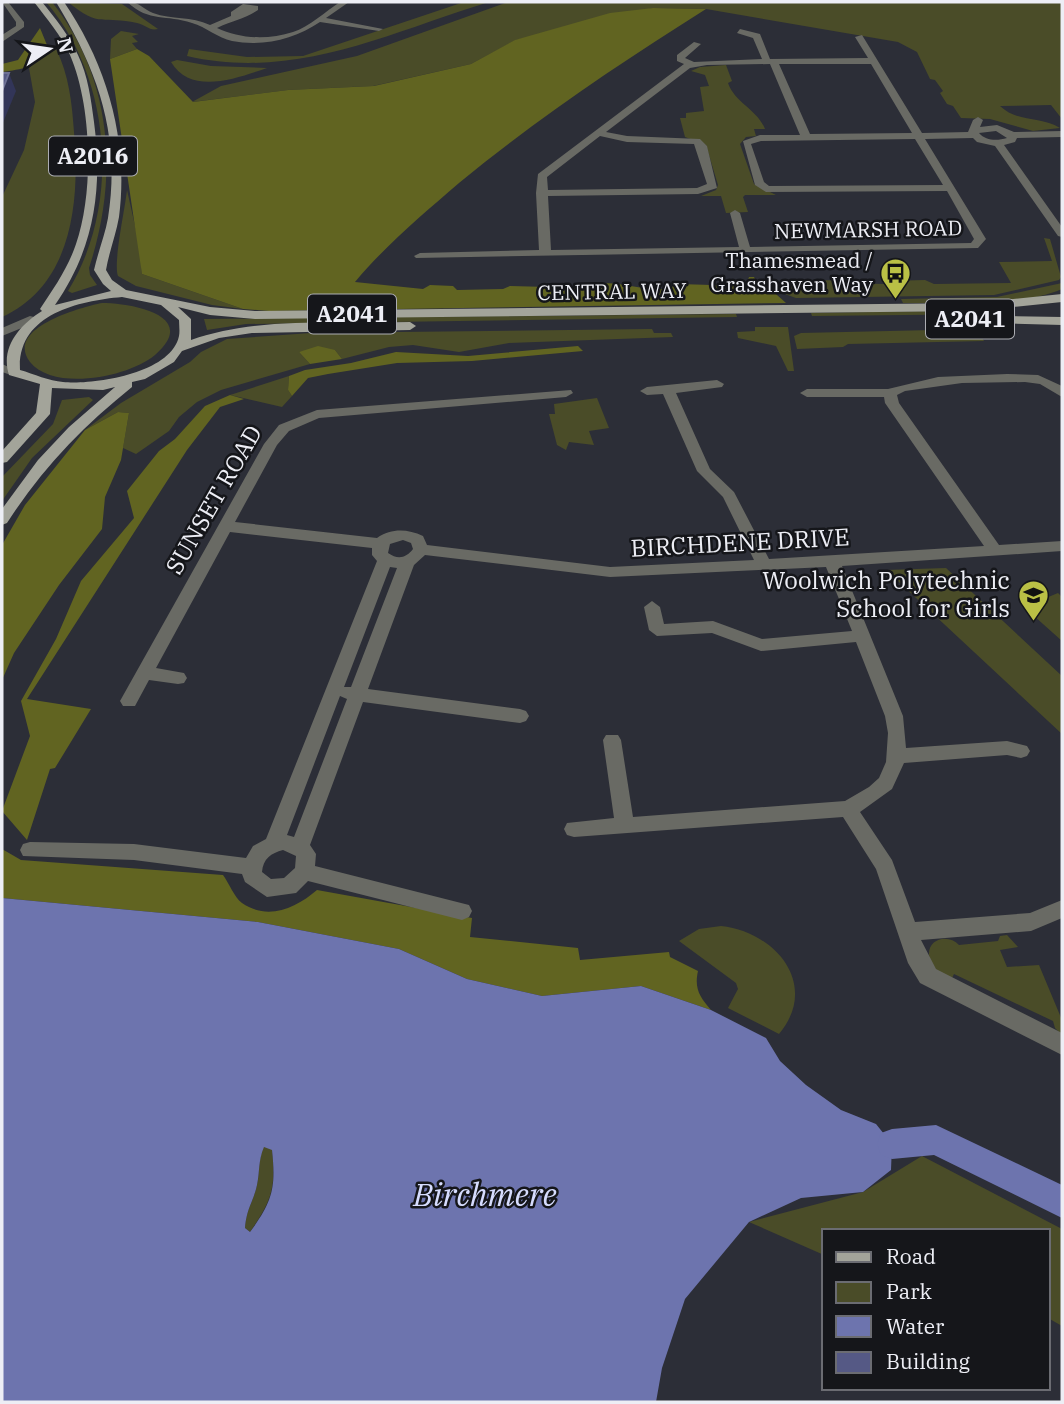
<svg xmlns="http://www.w3.org/2000/svg" width="1064" height="1404" viewBox="0 0 1064 1404" font-family="'IBM Plex Serif',serif">
<rect width="100%" height="100%" fill="#2c2e37"/>
<path fill="#4a4c28" d="M46,2H52C113,79 119,177 89,268L90,275L97,285L72,293L68,291C121,205 112,79 46,2Z
M68,2L122,4L158,29C149,31 146,25 137,23C103,15 100,29 68,2Z
M464,2H489C388,33 295,81 187,56L189,49L247,57L303,56Z
M508,2H1062V119L1051,105L1000,106C1018,123 1040,116 1060,128L1033,131L990,119L961,118L953,106L947,104L940,93L943,91L935,80L930,79L917,52L898,42L706,9L653,8L516,40L471,64L373,86L288,90L192,102L221,86L357,56Z
M121,31L139,34L132,36L138,42L132,43L137,49L110,59L111,39Z
M56,49C69,75 72,103 74,132C80,200 73,285 2,317V197L24,150L35,102L29,68L49,50Z
M177,60L211,66L267,68C237,78 191,96 171,62Z
M726,65L732,81L728,83C735,103 757,109 765,129H754L756,136L746,137L740,144L754,184L776,195H745L743,197L748,212L726,213L721,196H701L716,190L718,185L706,145L685,137L680,118H686V113L704,111L700,87L709,86L705,75L691,71L700,67Z
M127,190L140,248L142,274L243,309L212,305L136,286L118,276C113,263 125,209 127,190Z
M1044,238L1050,239L1061,277L1059,280L994,295L796,298L782,293L775,286C796,285 818,278 840,281C855,283 869,284 884,284L888,281L925,280L934,284L1011,283L999,262L1052,261Z
M1062,283V289C1014,309 954,302 903,303L901,299L997,297Z
M102,303C130,303 201,315 155,355C129,377 54,392 30,362C4,328 82,307 102,303Z
M996,310L999,314L812,316L811,313Z
M736,314L737,317L246,324L207,330L204,319Z
M755,327H788L794,371H788L776,346L738,338L737,332L755,331Z
M652,329L654,333H671L673,337L509,343L459,352L413,345L389,347L342,359L335,350L299,352L310,364L221,390L197,402L179,417L169,431L136,454L123,448L129,413L118,412L85,430L121,403L190,362L201,352L227,339L311,333Z
M977,329L984,341L848,344L843,347L797,349L794,336L801,333Z
M289,376L288,390L292,396L282,407L230,395Z
M89,397L93,400L32,458L2,501V477L53,424L62,400Z
M597,398L609,428L589,431L594,445L569,442L566,450L557,445L549,414H555L554,404Z
M946,568L1062,676V734L886,570Z
M1058,593L1062,597V641L1024,607Z
M721,926C776,932 820,985 779,1034L728,1008L738,989L736,983L679,941L699,929Z
M1007,935L1018,947L1000,950L1007,967L1039,965L1062,1020V1035L1055,1028L1053,1021L954,974L952,978L940,976C936,970 930,963 929,955C928,938 949,934 959,945L998,941L1000,936Z
M264,1146L272,1149C276,1188 272,1200 250,1232L245,1228C247,1207 253,1203 257,1185C260,1171 258,1160 264,1146Z
M922,1156L1062,1229V1326L1048,1318V1231H824V1255L749,1222L863,1192Z"/>
<path fill="#616421" d="M653,8L706,9C620,63 537,119 459,183C423,214 385,246 355,282L423,289L430,285L453,286L457,290L503,289L510,286L587,288C615,273 651,300 678,284L746,286L749,277H754L759,287H768L786,303L269,311L243,309L142,274L110,59L137,49L149,56L193,102L288,90L374,86L471,64L515,40L610,13Z
M40,28L49,50C36,68 22,69 2,72V64L18,60Z
M318,346L335,350L342,359L310,364L299,352Z
M578,346L583,351L472,361L397,363L328,374L308,378L292,396L288,390L289,376L305,370L351,363L396,352L468,356Z
M230,395L244,399L220,407L187,450L27,699L91,709L55,768L50,769L27,840L2,811L30,736L21,701L56,639L81,581L134,518L127,491L159,451L175,439L205,406Z
M118,412L129,413L121,460L105,497L102,529L59,585L14,653L2,680V545L25,505L85,430Z
M2,849L21,860L223,875C229,883 234,897 242,903C268,921 296,908 317,890L472,918L470,937L578,948L580,960L669,952L670,957L698,971C694,989 700,997 711,1010L641,986L542,996L467,979L399,949L258,922L2,898Z"/>
<path fill="#6d74ae" fill-rule="evenodd" d="M2,898L258,922L399,949L467,979L542,996L641,986L711,1010L766,1038L780,1061L806,1085L841,1110L876,1124L892,1144L891,1170L863,1192L801,1198L749,1222L685,1299L662,1368L656,1402H2ZM264,1147L272,1150C276,1187 273,1201 250,1232L245,1228C247,1207 253,1203 257,1185C260,1171 258,1161 264,1147Z"/>
<g fill="none" stroke-linecap="round" stroke-linejoin="round">
<path fill="#6d74ae" fill-rule="evenodd" d="M936,1125L1062,1185V1218L934,1155L892,1159L881,1155L877,1144L881,1133L892,1129Z"/>
<path fill="#696a64" fill-rule="evenodd" d="M2,2H8L24,22V27L2,42V35L16,26V22Z
M127,2C139,1 143,9 153,13C172,20 191,16 210,25L231,16V12L243,4L258,6V10C245,19 232,21 217,28C240,39 268,40 293,32C309,27 326,11 340,2H349L326,18L383,29L379,31L320,22C295,39 263,47 232,41C218,38 206,27 192,23C166,14 150,23 127,2Z
M740,29L760,34L770,59L868,58L855,37L862,35L922,133L968,132L973,120L978,117L983,120L980,127L997,125L1014,132L1062,131V137L1017,138L1015,142L1004,145L1062,227V237L1058,236L995,146L977,142L973,138L925,139L986,239L978,248L416,258L414,256L420,253L539,250L536,193L538,174L684,64L677,61V55L694,42L701,44L685,58L694,62L762,59L753,38L737,33ZM770,64L800,135H760L743,141L755,185L766,192L947,191L974,239L971,243L750,247L740,213L735,210L730,213L739,247L551,250L548,196L698,194L717,188L707,146L700,139L627,136L606,132L690,68L707,65ZM779,64H871L912,133L810,134ZM996,131L1007,138C997,141 986,141 979,133ZM600,136L627,142L694,144L707,184L697,188L548,190L547,177ZM915,139L943,185L769,186L764,182L751,144L761,141Z
M30,316L34,317V323L2,336V328Z
M2,364L20,372L14,376L2,372Z
M1007,374L1038,375L1062,386V397L1040,384L1025,382L962,383L905,391L897,395L899,403L999,545L1062,541V551L842,566L903,716L906,748L1007,741L1027,746L1030,751L1027,756L1021,758L1007,755L904,763L892,789L860,812L892,860L915,922L1030,913L1062,900V918L1031,931L921,940L936,969L1062,1033V1055L920,983L908,963L876,869L843,817L574,837L567,835L564,829L567,823L614,818L603,740L606,735H618L621,740L633,817L845,801L869,787L879,778L886,762L888,733L885,716L856,642L761,651L712,633L657,636L649,630L644,607L652,601L660,607L664,624L713,621L762,639L852,631L826,567L610,577L425,555L414,565L368,689L520,709L526,711L529,716L526,721L520,723L363,702L310,845L316,854L315,866L469,905L472,911L469,917L462,920L308,881L296,893L267,897L245,882L242,874L134,860L23,856L20,850L23,844L30,842L134,844L246,858L253,846L266,839L377,561L372,555V548L230,532L156,668L184,673L187,678L184,683L178,684L149,680L135,706H123L120,701L264,444L279,425L317,410L571,390L573,393L566,397L319,418L289,431L277,445L235,522L377,538C392,528 407,529 423,536L427,545L610,567L754,560L723,497L697,471L663,394L647,395L640,391L647,387L717,380L724,384L722,387L676,393L710,469L734,492L769,559L984,546L885,403L884,397H807L800,393L807,389H888L938,377ZM403,540L411,543L413,549C406,558 398,560 388,553L390,544ZM390,567L397,568L351,687H344ZM340,696L347,699L294,837L287,835ZM283,850L296,856L295,868L284,878L271,879L262,872C263,859 271,853 283,850Z"/>
<path fill="#a3a49a" fill-rule="evenodd" d="M34,2H42C55,18 69,35 78,55C88,76 91,99 94,122C103,190 94,249 55,305L111,291L103,284L94,270C98,252 105,235 108,218C121,135 98,71 56,2H64C107,65 129,140 119,217C116,235 109,252 106,270L112,280L126,290L210,307L255,311L974,303L1062,294V302L974,311L255,319L210,315L178,307L191,319V340C260,316 338,324 410,322L416,326L410,330L252,333L219,338L182,351L174,362L145,379L132,382V387C82,427 41,470 7,523L2,525V509L38,460L69,427L115,387L103,390L52,388L50,414L7,462L2,463V451L36,413L40,384L9,375C0,347 20,325 42,311L40,309C54,288 68,268 76,244C94,192 92,106 70,55C61,35 47,19 34,2ZM122,297L161,305L179,320C179,325 180,331 179,336C171,374 93,385 63,382C49,381 34,374 20,370C17,315 77,301 122,297Z
M956,315L1062,317V325L952,322L950,319Z"/>
</g>
<path fill="#323558" d="M9,73L16,91L2,125V91Z"/>
<path fill="#555985" stroke="#6d7096" stroke-width="2" d="M2,73H9L2,91Z"/>
<defs>
<symbol id="bus-pin" viewBox="-11 -11 22 30"><path d="M0 17L-7.5 6A9.5 9.5 0 1 1 7.5 6Z" fill="#bac045" stroke="#15161a"/><path d="M-5-6H5V4H4V6H2V4H-2V6H-4V4H-5ZM-3.5-4V0h7V-4ZM-3.5 1.2v1.5H-2V1.2ZM2 1.2v1.5H3.5V1.2Z" fill="#111"/></symbol>
<symbol id="school-pin" viewBox="-11 -11 22 30"><path d="M0 17L-7.5 6A9.5 9.5 0 1 1 7.5 6Z" fill="#bac045" stroke="#15161a"/><path d="M0-5L7-2L0 1L-7-2ZM-4 1L0 2.5L4 1V4Q0 6-4 4Z" fill="#111"/></symbol>
</defs>
<g fill-rule="evenodd">
<use href="#bus-pin" x="878" y="256" width="35" height="47"/>
<use href="#school-pin" x="1016" y="578" width="35" height="47"/>
</g>
<g text-anchor="middle" stroke-width="5" stroke-linejoin="round" paint-order="stroke">
<g font-size="21" fill="#edeef5" stroke="#15161a">
<text transform="translate(868 230) rotate(-1)" y="7">NEWMARSH ROAD</text>
<text transform="translate(612 292) rotate(-1)" y="7">CENTRAL WAY</text>
</g>
<g font-size="21" fill="#edeef5" stroke="#15161a" text-anchor="end">
<text x="873" y="268">Thamesmead /<tspan x="873" dy="24">Grasshaven Way</tspan></text>
</g>
<g fill="#15161a" stroke="#acadb3" stroke-width="2">
<rect x="49" y="136.5" width="88" height="39" rx="5"/>
<rect x="308" y="294.5" width="88" height="39" rx="5"/>
<rect x="926" y="299.5" width="88" height="39" rx="5"/>
</g>
<g font-size="23" font-weight="bold" fill="#edeef5">
<text x="93" y="164">A2016</text>
<text x="352" y="322">A2041</text>
<text x="970" y="327">A2041</text>
</g>
<g font-size="24" fill="#edeef5" stroke="#15161a">
<text transform="translate(214 500) rotate(-60)" y="8">SUNSET ROAD</text>
<text transform="translate(740 543) rotate(-3)" y="8">BIRCHDENE DRIVE</text>
</g>
<g font-size="24" fill="#edeef5" stroke="#15161a" text-anchor="end">
<text x="1010" y="589">Woolwich Polytechnic<tspan x="1010" dy="28">School for Girls</tspan></text>
</g>
<g font-size="32" font-style="italic" fill="#d6dcfe" stroke="#15161a">
<text x="485" y="1206">Birchmere</text>
</g>
</g>
<rect width="1064" height="1404" fill="none" stroke="#edeef5" stroke-width="7"/>
<rect x="822" y="1229" width="228" height="161" fill="#15161a" stroke="#6b6c72" stroke-width="2"/>
<rect x="836" y="1252" width="35" height="10" fill="#a3a49a" stroke="#6b6c72" stroke-width="2"/>
<text x="886" y="1264" font-size="21" fill="#edeef5">Road</text>
<rect x="836" y="1282" width="35" height="21" fill="#4a4c28" stroke="#6b6c72" stroke-width="2"/>
<text x="886" y="1299" font-size="21" fill="#edeef5">Park</text>
<rect x="836" y="1316" width="35" height="21" fill="#6d74ae" stroke="#6b6c72" stroke-width="2"/>
<text x="886" y="1334" font-size="21" fill="#edeef5">Water</text>
<rect x="836" y="1352" width="35" height="21" fill="#555985" stroke="#6b6c72" stroke-width="2"/>
<text x="886" y="1369" font-size="21" fill="#edeef5">Building</text>
<g transform="translate(49 49) rotate(77)" stroke="#15161a" stroke-width="5" paint-order="stroke">
<path d="M0-5L12 26L0 18L-12 26Z" fill="#edeef5"/>
<text y="-10" font-size="19" font-weight="bold" text-anchor="middle" fill="#edeef5">N</text>
</g>
</svg>
